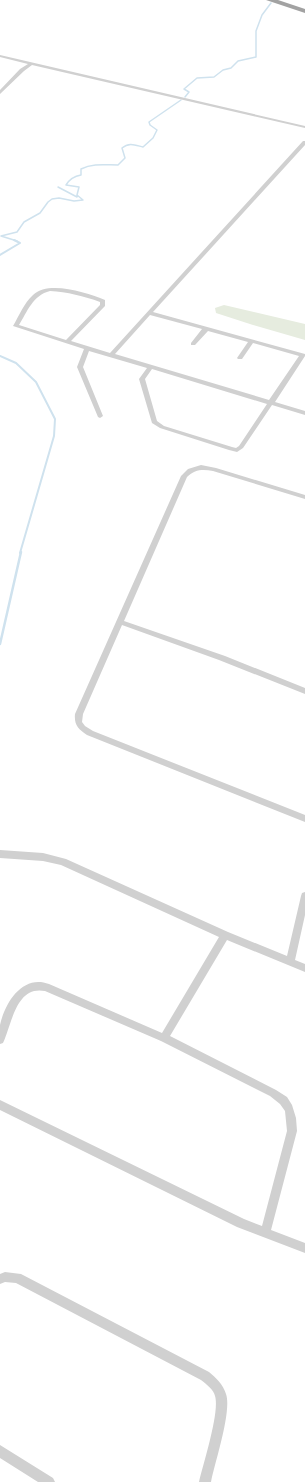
<svg xmlns="http://www.w3.org/2000/svg" width="305" height="1482" viewBox="0 0 305 1482" font-family="'Golos Text',sans-serif">
<rect width="100%" height="100%" fill="#fff"/>
<path fill="#e6ecdf" d="M224,305L305,324V340L253,325L216,313L215,308Z"/>
<g fill="none" stroke-linecap="round" stroke-linejoin="round">
<path stroke="#cfe2ee" stroke-width="1.5" d="M185,97L189,92L184,89L197,78L214,77L223,70L231,68L238,61L256,57V31L262,15L271,3
M58,187L77,197V195
M17,241L1,236L17,232L24,222L40,213L48,202L52,199L59,198L74,201L83,200L77,195L79,187L66,185C69,180 75,176 81,175V169C93,163 105,165 118,165L125,158L122,148C129,142 135,145 143,147L153,138L157,130L150,125L149,122L181,100"/>
<path stroke="#cfe2ee" stroke-width="2" d="M0,255L20,243L14,240
M0,356L16,363L36,382L55,419L54,436L20,553"/>
<path stroke="#cfe2ee" stroke-width="2.5" d="M0,644L21,552"/>
<path fill="#d0d0d0" fill-rule="evenodd" d="M0,55L305,126V128L32,65L24,71L0,94V90L20,69L28,64L0,57Z
M303,141H305V145L153,312L305,354V356L275,402L305,411V415L272,405L243,448L237,452L229,450L160,428L152,423L139,379L147,368L89,351L83,367L103,416L100,418L98,417L77,367L84,349L13,326C19,316 24,303 33,295C49,280 87,293 105,300V306L71,341L110,353ZM50,291C67,292 84,296 100,302V305L66,340L19,325C27,312 33,295 50,291ZM150,315L202,329L191,343V345H195L208,331L248,342L237,358L238,359H242L253,343L299,356L269,400L115,354ZM152,369L267,404L239,446L236,448L232,447L164,426L157,421L145,379Z
M201,465L216,468L305,495V499L213,471C203,469 195,469 187,477L124,621L225,656L305,688V694L219,660L122,625L83,714L82,722L85,726L93,731L295,811L305,815V822L87,735C78,729 74,725 75,714L181,476L188,469Z
M0,850L43,853L66,859L228,932L287,956L301,896L302,893L305,892V915L295,960L305,964V972L227,940L170,1036L276,1090L287,1097L292,1105L296,1118L297,1131L271,1230L305,1243V1253L237,1227L0,1110V1100L244,1219L262,1226L287,1131L285,1111L280,1104L270,1096L161,1041L45,991C16,985 12,1024 3,1043L0,1044C0,1038 0,1031 0,1025C5,1002 23,974 49,984L162,1033L219,937L61,865L43,861L0,858Z
M5,1272L21,1274L209,1372C216,1378 223,1384 226,1394C232,1411 215,1462 211,1482H199C203,1464 220,1412 215,1396C214,1390 206,1384 201,1380L16,1283L5,1282L0,1284V1274Z
M0,1445L53,1478L55,1482H38L0,1458Z"/>
<path fill="#a2a2a2" fill-rule="evenodd" d="M266,0H278L305,9V13Z"/>
</g>
</svg>
